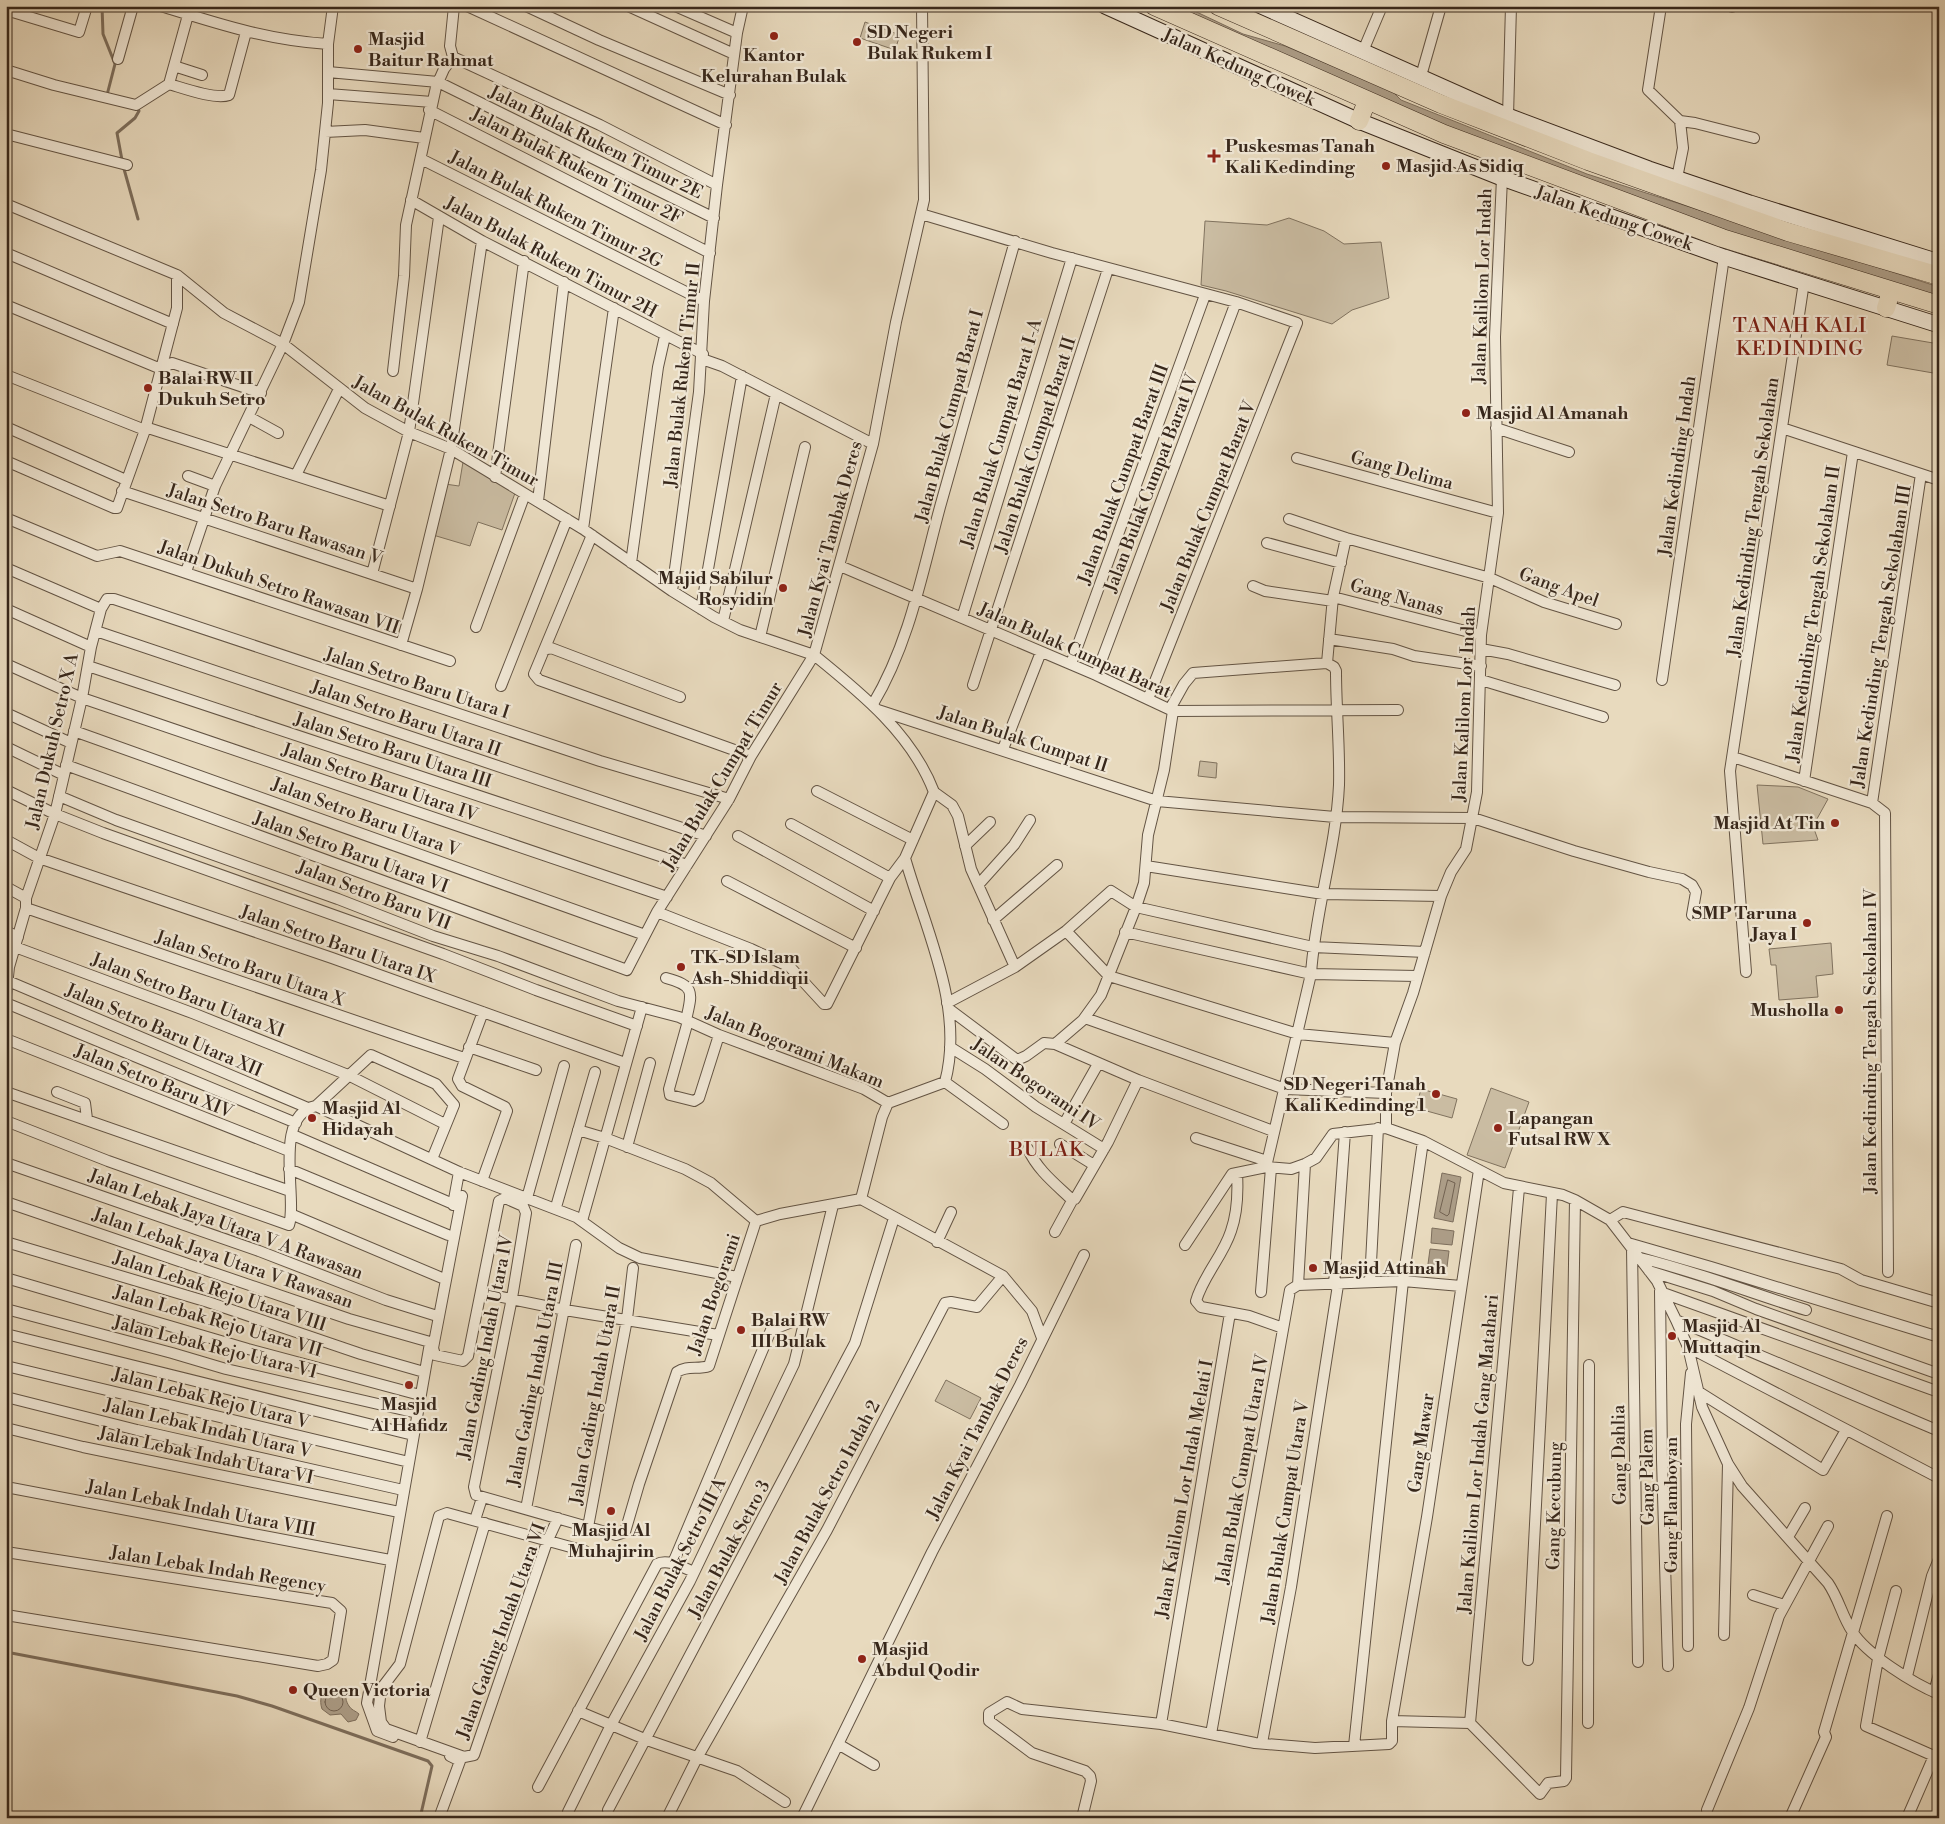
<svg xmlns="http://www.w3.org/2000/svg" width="1945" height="1824" viewBox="0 0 1945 1824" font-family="'Libre Bodoni',serif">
<rect width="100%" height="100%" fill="#e8dabe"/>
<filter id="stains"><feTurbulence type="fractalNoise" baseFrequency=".004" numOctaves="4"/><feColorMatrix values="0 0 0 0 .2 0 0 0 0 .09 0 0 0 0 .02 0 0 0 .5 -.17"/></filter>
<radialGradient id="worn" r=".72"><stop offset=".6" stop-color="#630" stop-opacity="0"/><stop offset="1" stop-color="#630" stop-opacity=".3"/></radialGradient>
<path fill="#cabca2" stroke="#80725e" d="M865,22L900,35L895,50L860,38Z
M1289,218L1324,231L1344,244L1381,242L1389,298L1352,310L1332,324L1226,291L1201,285L1205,221L1267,225Z
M1892,336L1939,344V374L1887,365Z
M463,462L515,493L502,530L478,522L470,546L433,535L445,484L459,486Z
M1200,761L1217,763L1216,778L1198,776Z
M1757,785L1798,787L1828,799L1813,826L1818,840L1763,844Z
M1831,943L1833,974L1816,976L1818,997L1779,1000L1776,965H1771L1769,949Z
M1491,1088L1529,1102L1505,1168L1467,1155Z
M1421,1089L1457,1099L1452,1118L1416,1108Z
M946,1380L981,1398L970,1419L935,1401Z"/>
<path fill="#ac9d87" stroke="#7d6e5c" d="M1164,6H1184L1243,34L1285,46L1392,91L1401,100L1587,174L1939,287V300L1582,184Z
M1442,1173L1461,1177L1453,1222L1434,1218Z
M1432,1228L1454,1231L1452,1245L1431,1243Z
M1430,1249L1449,1251L1447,1267L1428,1264Z
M330,1688C351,1688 342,1696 349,1706C351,1710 356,1711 359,1714L356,1720L348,1722L341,1714L330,1715L322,1709C319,1700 321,1692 330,1688Z"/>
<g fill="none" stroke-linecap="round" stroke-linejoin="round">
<path stroke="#726251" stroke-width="1" d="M1448,1180L1455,1183L1449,1214L1447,1216L1440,1212Z
M325 1702a9 9 0 1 1 18 0a9 9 0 1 1-18 0Z"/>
<path stroke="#7d6e5c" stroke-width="3" d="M102,6L103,34L115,64L107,95
M122,160L117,133L135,118L139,111L137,107
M124,169L138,219
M6,1652L237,1696L272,1706L428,1761L432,1766L420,1818"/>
<defs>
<path id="minor" d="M161,6C219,24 267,40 328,44
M467,6L726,125
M526,6L599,40L730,95
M628,6L734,54
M675,6L737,33
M922,6L924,200L896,322L873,444L814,655C861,693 912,734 934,792L905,858C925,929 965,1007 945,1082L888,1103L882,1117L861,1199L1003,1276L1032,1311L1042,1338
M1661,6L1648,90L1680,121L1683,148L1677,178
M1732,7V6
M6,10L79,32L87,6
M1286,16L1287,6
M1363,51L1382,6
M453,57L600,125L717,185
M453,57L450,46L454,6
M118,59L133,6
M174,66L202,75
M6,70L54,85L136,105L169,84L188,15
M328,72L438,82L714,218
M1421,76L1441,6
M169,84C183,88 215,100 229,95L246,32
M328,94L432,102
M429,110L710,253
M1508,116L1511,6
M1680,121L1695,123L1754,138
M325,132L365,130L424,138
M6,134L127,165
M421,159L704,301
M411,200L482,241L703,354
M6,204L177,275L224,313L283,344L365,408L409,432L451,449L583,529L672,591L714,617L740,630L814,655L751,756L729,799L657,912L627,970L66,765
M921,214L1052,253L1236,302L1297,323L1148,699
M6,253L173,324
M6,305L161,369L172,363L261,393
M702,359L722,366L873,444
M393,371L404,276L406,225L436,87L444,69L453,57
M6,375L145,430
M249,417L278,433
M6,427L126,480
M145,427L390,506
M1496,428L1569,452
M1782,428L1939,480
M1297,458L1498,513
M6,461L114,508H117L145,430L177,308V275
M296,475L339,389
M188,476L215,486
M495,477L524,261
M122,491L417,589
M538,501L564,282
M6,518L97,556L120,551L450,661
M1289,519L1346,538L1490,578L1544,602L1616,624
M583,529L614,308
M1267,543L1341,563
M631,563L658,367L665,336
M840,566L1096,675L1173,711L1398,710
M6,568L101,609
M186,572L215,486L283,344L299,302L321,170L328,103V44L333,6
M372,574L409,432L439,217
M1253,586L1265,591L1333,601
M672,591L699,392L704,301L717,185L737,33L743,6
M1333,597L1481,635
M6,609L91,647
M701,609L742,376
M962,618L1072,258
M723,621L776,394
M476,627L525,494
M96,631L706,836
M760,637L805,447
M1329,639L1393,649L1414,656L1481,666
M401,645L417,589L451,449L482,241
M1481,649L1508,654L1615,685
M544,650L592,535
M1327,663L1333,597L1346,538
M6,664L82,698L667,897
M1071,664L1205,295
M88,666L687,865
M1096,675L1236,302
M1481,680L1603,717
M1662,680L1724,257
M973,685L1108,269
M501,686L567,519
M680,697L551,648L544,650L534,674L539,680L751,756
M873,704C909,644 922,574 940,507C965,419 990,330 1015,241
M1170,709L1184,684L1193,673L1327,663L1334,667L1336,671C1336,709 1340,747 1339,785C1336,849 1315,911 1311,974L1266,1167
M878,710L1157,801L1335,817L1473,818L1574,851L1649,872L1682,879L1692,885L1696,892L1692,915
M6,713L71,743
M74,731L645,935
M6,747L64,775
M1003,749L1041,652
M1733,757L1872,803L1885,813L1888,1272
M1804,781L1853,452
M6,790L55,814L103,833L443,954L536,990L637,1026
M817,791L913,840
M934,792L952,805L958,816L971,869L1015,967
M59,796L116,820L338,899L433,936L498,956L618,1001L679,1017L719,1035L864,1089L888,1103
M1872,803L1921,474
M791,824L890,878
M738,836L874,911
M6,840L39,858L332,958L625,1063
M965,846L990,822
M1146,866L1323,894L1441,896
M727,881L856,948
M979,884L1014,845L1030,820
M6,887L26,898
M26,908L464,1058
M657,912L751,949L790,967L824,1004H827L890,878L905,858
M993,920L1057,865
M6,931L18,937
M1066,931L1109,976L1298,1034L1395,1043
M1125,932L1311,974L1417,976
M15,947L195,1014L348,1075L445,1124
M1746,972L1730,771L1804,282
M666,978C696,986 692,993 686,1020
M8,981L308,1108
M6,996L9,967L26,908V898L55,814L82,698L91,647L101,609L107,599H114L600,761L729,799
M6,1003L296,1123
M947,1003L1015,967L1066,931L1111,891L1136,907L1313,947L1425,952
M949,1009L1017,1060L1026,1056L1044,1043L1055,1044L1138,1080L1273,1131
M1085,1018L1285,1089L1386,1093
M688,1021L669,1089L670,1095L694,1101L699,1098L719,1035
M6,1039L289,1151
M1055,1044L1083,1020L1101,995L1136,907L1144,883L1148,835L1164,770L1173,711
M469,1047L536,1070
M950,1047L985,1069L1036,1107L1104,1149
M945,1082L1003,1124
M6,1092L290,1191
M57,1092L85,1103L87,1119
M316,1106L371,1055L436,1084L454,1105L432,1159
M6,1121L108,1161L289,1225C298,1198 272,1115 316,1106L459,1172L576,1217L619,1248L640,1258L737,1277
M1064,1124L1098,1064
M1386,1128V1093L1395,1043L1413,993L1441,896L1451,872L1466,849L1477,792L1481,635L1498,513L1495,337L1502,178
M578,1130L605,1138L685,1169L711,1183L756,1221
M293,1135L453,1204
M1196,1138L1267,1161
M1060,1144L1094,1165
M627,1147L650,1063
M1028,1149C1037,1169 1053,1182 1069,1197L1075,1199L1108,1142L1138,1080
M6,1163L259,1251L386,1300L434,1315
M289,1169L448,1235
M1237,1173C1238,1190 1237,1214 1231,1231C1223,1256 1203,1276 1196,1301L1201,1307L1249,1316L1283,1328
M482,1181L507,1111L505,1107L462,1086L458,1079L483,1012
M462,1196L433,1348L435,1355L463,1361L468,1356L499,1201L505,1198L523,1206L526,1213L512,1298L474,1487L476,1495L616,1535L625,1532L639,1484L677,1372C687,1365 698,1370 709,1366L756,1221L780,1214L861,1199
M527,1198L564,1066
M6,1202L349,1319L430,1342
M453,1205L459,1172
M556,1207L595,1072
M293,1215L442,1278
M1610,1220L1623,1212L1841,1269L1861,1280L1939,1303
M582,1221L642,1007
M1055,1232L1073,1199
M6,1242L208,1302L361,1354L424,1372
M937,1242L951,1212
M1628,1243L1711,1267L1939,1337
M1185,1245L1232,1174L1266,1167L1291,1169L1305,1164L1316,1158L1333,1134L1386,1128L1423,1141L1504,1183L1563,1195L1575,1200L1610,1220L1657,1281L1676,1320L1688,1347L1702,1407L1728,1464L1742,1486L1828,1583C1839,1599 1842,1616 1852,1631C1866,1654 1914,1684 1939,1694
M1632,1248L1638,1662
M1640,1258C1696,1271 1750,1293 1806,1310
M1649,1271L1713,1291L1756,1309L1939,1374
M6,1278L248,1349L420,1395
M1370,1282L1378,1128
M1298,1285L1305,1164
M1334,1285L1345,1132
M1660,1291L1662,1460L1668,1666
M1261,1292L1271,1168
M482,1293L565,1310L718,1335
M1663,1293L1939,1392
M6,1309L172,1353L226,1369L417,1413
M1676,1320L1939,1431
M6,1334L413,1435
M1688,1347L1939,1478
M6,1366L409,1462
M1699,1392L1823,1470L1846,1430
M6,1397L137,1430L403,1490
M6,1428L83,1447L399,1512
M6,1487L390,1560
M526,1509L576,1245
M558,1518L547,1542L474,1755L464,1757L386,1729L381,1722L379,1706L381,1689L400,1664L439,1516L447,1513L585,1551
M475,1520L482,1498
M588,1527L627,1319L633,1268
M1788,1537L1805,1508
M6,1552L332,1603L341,1611L333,1660L327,1664L318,1666L6,1615
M673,1563L771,1330L808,1316
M1896,1591L1878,1659L1866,1726L1934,1756
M1753,1595L1784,1605
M1724,1635L1728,1464
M1688,1646L1686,1424L1691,1373
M1528,1660L1552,1194
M1907,1676L1932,1576L1939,1559
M1934,1692L1939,1674
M578,1711L647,1740L737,1771L785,1802
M1392,1721L1427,1517L1479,1170
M1470,1723L1519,1188
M1588,1723L1589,1365
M1161,1724L1230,1313
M1211,1734L1290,1290L1298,1285L1403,1281L1461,1286
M393,1737L377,1731L367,1703L430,1343
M420,1742L485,1523
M1262,1743L1291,1587L1338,1285
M838,1744L874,1765
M1354,1746L1403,1281L1423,1141
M538,1787L657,1564C668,1558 684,1568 694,1572
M608,1810L855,1343L894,1218
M1707,1810L1749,1708L1779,1616L1828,1526
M568,1812L611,1725L690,1581L794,1364L833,1205
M439,1818L460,1761L450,1756
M667,1818L697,1758L827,1530L945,1303L951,1302L977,1307L1003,1276
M802,1818L932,1552L1020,1385L1084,1255
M1082,1818L1091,1781L1090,1776L1085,1771L1032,1753L989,1721V1713L1007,1702L1022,1709L1161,1724L1255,1743L1315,1748L1389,1744L1392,1741V1721L1470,1723L1540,1794L1548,1783L1564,1781L1566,1778L1575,1200
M1790,1818L1826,1737L1824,1732L1887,1516
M1907,1818L1934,1756L1939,1752"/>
<path id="secondary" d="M1105,6L1359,121L1502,178L1724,257L1939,325
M1261,6L1508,116L1649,169L1750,203L1939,262"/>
<path id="trunk" d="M1154,6L1444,134L1722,238L1939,305
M1218,6L1441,104L1588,161L1788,232L1939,276
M1359,121L1367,101
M1886,308L1891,291"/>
</defs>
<use href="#minor" stroke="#635444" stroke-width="12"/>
<use href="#secondary" stroke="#37271b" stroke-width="17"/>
<use href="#trunk" stroke="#37271b" stroke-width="19"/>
<use href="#minor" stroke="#f0e7d5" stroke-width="10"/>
<use href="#secondary" stroke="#f0e7d5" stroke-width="15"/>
<use href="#trunk" stroke="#e8dabe" stroke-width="18"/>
</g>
<g fill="#8f2418" stroke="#f0e7d5" stroke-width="2">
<circle cx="774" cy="36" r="5"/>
<circle cx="857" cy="42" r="5"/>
<circle cx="358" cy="49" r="5"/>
<path d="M1211.5 148.5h5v5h5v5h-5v5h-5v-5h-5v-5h5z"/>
<circle cx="1386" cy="166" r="5"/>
<circle cx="148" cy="388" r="5"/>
<circle cx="1466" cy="413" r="5"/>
<circle cx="783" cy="588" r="5"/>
<circle cx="1835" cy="823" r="5"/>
<circle cx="1807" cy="923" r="5"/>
<circle cx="681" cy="967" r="5"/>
<circle cx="1839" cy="1010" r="5"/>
<circle cx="1436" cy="1094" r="5"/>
<circle cx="312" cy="1118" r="5"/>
<circle cx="1498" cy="1128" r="5"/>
<circle cx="1313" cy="1268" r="5"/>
<circle cx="741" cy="1330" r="5"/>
<circle cx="1672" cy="1336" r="5"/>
<circle cx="409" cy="1385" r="5"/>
<circle cx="611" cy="1511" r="5"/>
<circle cx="862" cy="1659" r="5"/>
<circle cx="293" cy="1690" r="5"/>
</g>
<g text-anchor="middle" stroke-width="4.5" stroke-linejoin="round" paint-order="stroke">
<g font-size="18" font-weight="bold" fill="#37271b" stroke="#f0e7d5" text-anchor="start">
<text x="867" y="38">SD Negeri<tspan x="867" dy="21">Bulak Rukem I</tspan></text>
<text x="368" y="45">Masjid<tspan x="368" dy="21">Baitur Rahmat</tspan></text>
<text x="774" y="61" text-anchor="middle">Kantor<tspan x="774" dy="21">Kelurahan Bulak</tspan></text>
<text x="1225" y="152">Puskesmas Tanah<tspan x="1225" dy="21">Kali Kedinding</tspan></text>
<text x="1396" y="172">Masjid As Sidiq</text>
<text x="158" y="384">Balai RW II<tspan x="158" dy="21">Dukuh Setro</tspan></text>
<text x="1476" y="419">Masjid Al Amanah</text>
<text x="773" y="584" text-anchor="end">Majid Sabilur<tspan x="773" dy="21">Rosyidin</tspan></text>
<text x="1825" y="829" text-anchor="end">Masjid At Tin</text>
<text x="1797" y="919" text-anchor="end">SMP Taruna<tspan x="1797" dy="21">Jaya I</tspan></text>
<text x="691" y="963">TK-SD Islam<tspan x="691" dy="21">Ash-Shiddiqii</tspan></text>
<text x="1829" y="1016" text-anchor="end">Musholla</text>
<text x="1426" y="1090" text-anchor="end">SD Negeri Tanah<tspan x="1426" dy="21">Kali Kedinding 1</tspan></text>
<text x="322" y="1114">Masjid Al<tspan x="322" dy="21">Hidayah</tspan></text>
<text x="1508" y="1124">Lapangan<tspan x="1508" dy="21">Futsal RW X</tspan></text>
<text x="1323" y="1274">Masjid Attinah</text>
<text x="751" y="1326">Balai RW<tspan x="751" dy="21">III Bulak</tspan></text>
<text x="1682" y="1332">Masjid Al<tspan x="1682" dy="21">Muttaqin</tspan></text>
<text x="409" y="1410" text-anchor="middle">Masjid<tspan x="409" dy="21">Al Hafidz</tspan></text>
<text x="611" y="1536" text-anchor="middle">Masjid Al<tspan x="611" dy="21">Muhajirin</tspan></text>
<text x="872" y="1655">Masjid<tspan x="872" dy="21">Abdul Qodir</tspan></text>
<text x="303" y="1696">Queen Victoria</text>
</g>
<g font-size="18" fill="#37271b" stroke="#f0e7d5">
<text transform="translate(1239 67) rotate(24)" y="6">Jalan Kedung Cowek</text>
<text transform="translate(596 142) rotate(26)" y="6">Jalan Bulak Rukem Timur 2E</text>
<text transform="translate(577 166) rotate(27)" y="6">Jalan Bulak Rukem Timur 2F</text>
<text transform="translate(556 209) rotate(27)" y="6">Jalan Bulak Rukem Timur 2G</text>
<text transform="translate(1614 218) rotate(19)" y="6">Jalan Kedung Cowek</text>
<text transform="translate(551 257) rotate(28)" y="6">Jalan Bulak Rukem Timur 2H</text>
<text transform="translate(1482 286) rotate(-88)" y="6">Jalan Kalilom Lor Indah</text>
<text transform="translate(682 375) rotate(-84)" y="6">Jalan Bulak Rukem Timur II</text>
<text transform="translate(949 416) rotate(-75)" y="6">Jalan Bulak Cumpat Barat I</text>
<text transform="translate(446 431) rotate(29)" y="6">Jalan Bulak Rukem Timur</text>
<text transform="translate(1001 433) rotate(-73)" y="6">Jalan Bulak Cumpat Barat I-A</text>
<text transform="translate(1035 445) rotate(-72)" y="6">Jalan Bulak Cumpat Barat II</text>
<text transform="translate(1677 466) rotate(-82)" y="6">Jalan Kedinding Indah</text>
<text transform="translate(1402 470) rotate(15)" y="6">Gang Delima</text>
<text transform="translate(1123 474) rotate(-70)" y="6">Jalan Bulak Cumpat Barat III</text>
<text transform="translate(1151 483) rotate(-69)" y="6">Jalan Bulak Cumpat Barat IV</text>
<text transform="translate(1208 506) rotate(-68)" y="6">Jalan Bulak Cumpat Barat V</text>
<text transform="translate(1753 517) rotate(-82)" y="6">Jalan Kedinding Tengah Sekolahan</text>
<text transform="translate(275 524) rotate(18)" y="6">Jalan Setro Baru Rawasan V</text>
<text transform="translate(830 539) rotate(-75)" y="6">Jalan Kyai Tambak Deres</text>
<text transform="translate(279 587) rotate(19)" y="6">Jalan Dukuh Setro Rawasan VII</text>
<text transform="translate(1559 587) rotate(20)" y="6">Gang Apel</text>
<text transform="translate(1397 597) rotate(15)" y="6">Gang Nanas</text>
<text transform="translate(1813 614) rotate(-82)" y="6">Jalan Kedinding Tengah Sekolahan II</text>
<text transform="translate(1881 636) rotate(-81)" y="6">Jalan Kedinding Tengah Sekolahan III</text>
<text transform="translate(1075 650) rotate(24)" y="6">Jalan Bulak Cumpat Barat</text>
<text transform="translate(417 683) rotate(18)" y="6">Jalan Setro Baru Utara I</text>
<text transform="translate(1464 704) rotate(-87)" y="6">Jalan Kalilom Lor Indah</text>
<text transform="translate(406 718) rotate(19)" y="6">Jalan Setro Baru Utara II</text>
<text transform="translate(1023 739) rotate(18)" y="6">Jalan Bulak Cumpat II</text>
<text transform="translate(52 741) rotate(-77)" y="6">Jalan Dukuh Setro X A</text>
<text transform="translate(393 750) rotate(18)" y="6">Jalan Setro Baru Utara III</text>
<text transform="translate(722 776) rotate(-59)" y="6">Jalan Bulak Cumpat Timur</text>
<text transform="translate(380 782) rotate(19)" y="6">Jalan Setro Baru Utara IV</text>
<text transform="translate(366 817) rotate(20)" y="6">Jalan Setro Baru Utara V</text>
<text transform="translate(351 852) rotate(20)" y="6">Jalan Setro Baru Utara VI</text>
<text transform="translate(374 895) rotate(21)" y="6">Jalan Setro Baru VII</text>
<text transform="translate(338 944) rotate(19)" y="6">Jalan Setro Baru Utara IX</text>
<text transform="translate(250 968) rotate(19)" y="6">Jalan Setro Baru Utara X</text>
<text transform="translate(188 995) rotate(21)" y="6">Jalan Setro Baru Utara XI</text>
<text transform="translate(164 1030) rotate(23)" y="6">Jalan Setro Baru Utara XII</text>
<text transform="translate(1870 1041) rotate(-90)" y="6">Jalan Kedinding Tengah Sekolahan IV</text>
<text transform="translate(795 1047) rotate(22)" y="6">Jalan Bogorami Makam</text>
<text transform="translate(154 1081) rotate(22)" y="6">Jalan Setro Baru XIV</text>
<text transform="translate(1036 1084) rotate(34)" y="6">Jalan Bogorami IV</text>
<text transform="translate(226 1224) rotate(20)" y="6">Jalan Lebak Jaya Utara V A Rawasan</text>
<text transform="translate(223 1258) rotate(19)" y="6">Jalan Lebak Jaya Utara V Rawasan</text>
<text transform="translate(220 1291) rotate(18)" y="6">Jalan Lebak Rejo Utara VIII</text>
<text transform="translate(714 1294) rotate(-71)" y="6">Jalan Bogorami</text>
<text transform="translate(218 1321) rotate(16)" y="6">Jalan Lebak Rejo Utara VII</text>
<text transform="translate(215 1347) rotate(14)" y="6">Jalan Lebak Rejo Utara VI</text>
<text transform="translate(485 1347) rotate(-79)" y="6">Jalan Gading Indah Utara IV</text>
<text transform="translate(535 1374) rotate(-79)" y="6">Jalan Gading Indah Utara III</text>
<text transform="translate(595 1395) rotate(-80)" y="6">Jalan Gading Indah Utara II</text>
<text transform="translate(211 1398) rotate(14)" y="6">Jalan Lebak Rejo Utara V</text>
<text transform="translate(208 1428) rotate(13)" y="6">Jalan Lebak Indah Utara V</text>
<text transform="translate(977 1428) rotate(-63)" y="6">Jalan Kyai Tambak Deres</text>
<text transform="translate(1421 1443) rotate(-82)" y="6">Gang Mawar</text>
<text transform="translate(1478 1454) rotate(-85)" y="6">Jalan Kalilom Lor Indah Gang Matahari</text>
<text transform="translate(206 1455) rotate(12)" y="6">Jalan Lebak Indah Utara VI</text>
<text transform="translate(1619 1455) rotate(-91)" y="6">Gang Dahlia</text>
<text transform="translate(1242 1469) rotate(-80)" y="6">Jalan Bulak Cumpat Utara IV</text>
<text transform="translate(1647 1477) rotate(-91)" y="6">Gang Palem</text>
<text transform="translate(1184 1489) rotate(-80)" y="6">Jalan Kalilom Lor Indah Melati I</text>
<text transform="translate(827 1492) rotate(-62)" y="6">Jalan Bulak Setro Indah 2</text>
<text transform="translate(1671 1505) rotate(-90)" y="6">Gang Flamboyan</text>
<text transform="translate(1554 1506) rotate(-89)" y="6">Gang Kecubung</text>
<text transform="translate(201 1508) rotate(11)" y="6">Jalan Lebak Indah Utara VIII</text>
<text transform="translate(1285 1512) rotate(-81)" y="6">Jalan Bulak Cumpat Utara V</text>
<text transform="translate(729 1549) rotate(-62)" y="6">Jalan Bulak Setro 3</text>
<text transform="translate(680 1559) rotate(-63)" y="6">Jalan Bulak Setro III A</text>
<text transform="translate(218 1569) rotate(9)" y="6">Jalan Lebak Indah Regency</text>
<text transform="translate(501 1631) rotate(-70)" y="6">Jalan Gading Indah Utara VI</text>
</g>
<g font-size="20" letter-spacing="1" fill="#7a1f14" stroke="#f0e7d5">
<text x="1800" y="332">TANAH KALI<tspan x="1800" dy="23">KEDINDING</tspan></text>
<text x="1047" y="1156">BULAK</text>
</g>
</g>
<rect width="1945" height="1824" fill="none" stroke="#e8dabe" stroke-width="25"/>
<rect x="8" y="8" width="1930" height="1809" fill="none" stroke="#37271b" stroke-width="2.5"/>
<rect x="12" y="12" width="1920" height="1799" fill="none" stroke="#37271b"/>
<rect width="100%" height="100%" filter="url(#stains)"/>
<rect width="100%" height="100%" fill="url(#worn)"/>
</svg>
